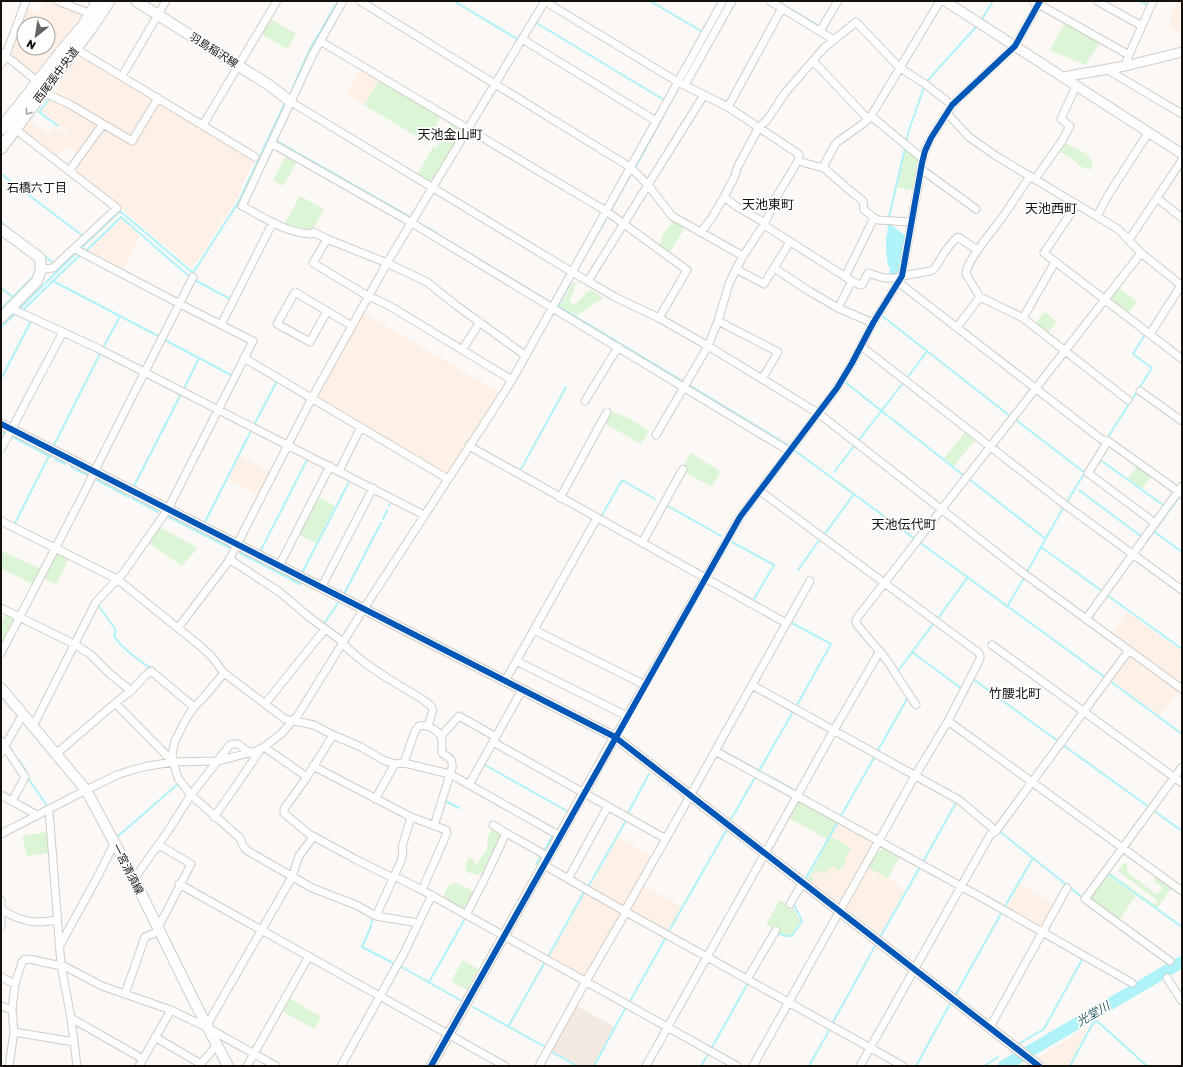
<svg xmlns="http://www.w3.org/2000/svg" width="1183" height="1067" viewBox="0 0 1183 1067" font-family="'Golos Text','Noto Sans JP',sans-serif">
<rect width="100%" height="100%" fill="#fbf8f5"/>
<path fill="#fdf1e7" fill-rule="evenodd" d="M44,1H52L83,13L34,76L9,55L26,8L39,13ZM24,24H48V48H24Z
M1177,1H1182V34L1170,28V20L1172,12Z
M82,54L153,97L154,100L132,137H130L52,93Z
M361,68L380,79L364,105L346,94Z
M50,98L96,122L97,129L77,154L66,146L56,159L21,132L30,121L49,134L55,126L68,135L69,133L40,111Z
M159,102L256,159L244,181L236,201L192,269L121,208L74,173V171L103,129L105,128L132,144Z
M121,219L140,236L122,272L85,253Z
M364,313L500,393L448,473L444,474L318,399L317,396Z
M240,456L271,471L259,495L228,479Z
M1127,612L1182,651V684L1112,633Z
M1129,654L1179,691L1160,716L1110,679Z
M839,822L874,842L875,844L842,902L839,903L808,879Z
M618,837L654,857L623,907L589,888Z
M867,867L888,878L906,891L881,935L846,908V906Z
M1019,883L1056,906L1043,928L1007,907Z
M642,885L682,907L668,933L630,912L628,909Z
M584,893L620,913V916L586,977L584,978L548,958Z
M1092,1024L1069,1066H1048L1037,1058Z"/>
<path fill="#f3e9e0" d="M575,1005L615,1027L593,1066H579L550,1050Z"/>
<path fill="#dcf5d6" d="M269,18L296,34L287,49L260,33Z
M1066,21L1101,41L1085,65L1050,50Z
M380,79L441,116L426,142L364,105Z
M452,122L462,128L463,132L433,182L429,183L417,175L433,147L436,148Z
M1063,143C1073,147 1092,153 1093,165L1091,169C1083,170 1079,165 1074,160C1070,157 1064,155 1060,152L1058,150Z
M906,148L920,159L914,191L897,187Z
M286,156L297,162L283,186L273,180Z
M300,196L324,209L313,229L309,232L284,225Z
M674,220L685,227L669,254L657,246L662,240L661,237Z
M576,282H579L580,283L576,284L574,286L575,290L569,300L573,305L577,303L578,301L585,295V292L591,290L602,297V299L577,315L560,306L572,284Z
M1118,287L1137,302L1127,314L1111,302L1110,298Z
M1045,312L1057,322L1047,334L1035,323Z
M611,411L630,419L649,431L641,444L604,423Z
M966,431L976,439L954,466L944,458Z
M691,453L718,470L720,472L712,487L684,472L686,468L683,466Z
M1138,465L1152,475L1142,489L1128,478Z
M317,496L335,506L316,543L298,534Z
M157,526L196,547L198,548L182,566L147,542Z
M1,551L42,569L34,585L1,568Z
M57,552L69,558L56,585L43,578Z
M6,613L15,617L16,620L1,649V623Z
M797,800H800L838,821L827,839L787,817Z
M492,829L499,832L501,834L485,874C480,875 470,875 466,870C464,866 468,860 469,857L474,859L473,862L478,864C481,857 485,853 488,847C485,840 489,835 492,829Z
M47,832L49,853L27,856L22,836Z
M831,836L851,849L846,857L843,868L838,871L833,866L827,870L826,874H824L817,870L812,875L813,879L812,882L808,879Z
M885,847L900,856L888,878L867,867L875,853L878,852Z
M1122,851L1173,886L1157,908L1107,872L1108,871L1155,905L1158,901L1118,871L1123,864L1126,863L1127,865V872L1156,894L1160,893L1162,887L1154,881L1155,876Z
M1106,874L1136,896L1118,921L1090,901L1088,897Z
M457,883L474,892L465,910L443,898C447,889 446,884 457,883Z
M780,900L791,906H792L800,921L791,936C781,936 775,929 766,924Z
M463,960L478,969L467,990L451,981Z
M288,997L321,1017L314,1029L280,1010Z"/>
<path fill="#aff2f8" d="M888,224H890L906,236L900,270L897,275L889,276L890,267L888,266L886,251V236L887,235Z"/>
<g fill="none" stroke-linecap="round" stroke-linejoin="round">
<path stroke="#aff2f8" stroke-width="2" d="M454,1L517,39
M650,1L701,31
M783,1L782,4L816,24
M1140,1L1148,5
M982,19L993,1
M535,22L664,100
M683,80L727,1
M927,81L976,27
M293,87L310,49L338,1
M50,98L39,112L58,126
M717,98L727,102
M269,137L285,103
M275,140L412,218
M906,142L909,130L924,87L925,88
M635,168L679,87
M1,174L83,236L81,238
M610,212L631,174
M889,217L905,148
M416,221L437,233
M1,222L14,233
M439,235L550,302
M80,249L120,211L193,273L239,201L269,137H270
M85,252L121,217L191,278
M43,255L55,264V263
M583,259L608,216
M574,276L558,306L684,382
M195,280L230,299
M53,281L160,337
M1,288L13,297
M12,298L32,278
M19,309L77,252
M1,310L10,300
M22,311L79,256
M882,314L881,315L1010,416
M19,316L24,318
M1,327L16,313
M1148,330L1177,286
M165,340L231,375
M103,348L120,316
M908,377L927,351
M1,379L31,321
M845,382L963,475
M689,385L789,446
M184,389L199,358
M1016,420L1085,473
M254,425L277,381
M1,432L4,433
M13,437L51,457
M1108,437L1152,368L1133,354L1144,336
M859,440L903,383
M54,445L100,354L91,349
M794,450L915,539
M55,459L65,464
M1099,459L1163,505
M71,467L74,468
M76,470L88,475
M520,471L566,387
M834,472L855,445
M969,479L1046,539
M97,480L129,497
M134,486L181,394
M1079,490L1142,537
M132,498L158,512
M1067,502L1085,472
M666,505L721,536
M389,506L392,501
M167,516L232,549
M601,517L622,480L655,499
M383,519L387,511
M205,522L252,429
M14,525L49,456
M1155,532L1182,552
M824,535L854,494
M1147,541L1180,496
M732,542L774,565L753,601
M919,542L1106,678
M1041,547L1102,591
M261,550L308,458
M240,553L300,584
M798,570L820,539
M303,571L350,480L352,481
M1027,572L1063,508
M344,594L381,523
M744,595L759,604
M1107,595L1182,649
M97,604L116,630L114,636C123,650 137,658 150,668
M1007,607L1024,578
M938,618L968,577
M790,622L831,644L796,707
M323,625L338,603
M912,652L962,689
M898,671L933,624
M973,679L1059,742
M1110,681L1182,734
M1063,745L1149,807
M721,750L794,790
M877,752L908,697
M17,758L25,769V773
M485,765L567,811
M759,771L794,710
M27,777L48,807
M804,796L810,799
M445,801L459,808
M1153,810L1182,831
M627,815L649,774
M841,816L875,756
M731,819L756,776
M999,831L1083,898
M117,837L179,783
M544,851L553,835
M923,862L957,801
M536,864L542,855
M1107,873L1182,927
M806,878L838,822
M588,887L627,819
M1004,908L1033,858
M373,918L370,929L362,947L395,964
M669,931L726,831
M776,935L779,934L788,936H792L802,921L795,907L794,903
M881,936L920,867
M548,957L584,892
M400,966L460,1000
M752,978L758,967
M429,982L466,917
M1136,983L1142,986
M956,994L1002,912
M629,1003L666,937
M473,1007L545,1047
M832,1024L875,946
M75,1025L79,1055
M508,1027L545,962
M1020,1043L1044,1029L1083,958
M711,1049L748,983
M550,1051L577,1066
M594,1066L626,1007
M701,1066L709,1053
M809,1066L830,1029
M916,1066L950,1004
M984,1066L998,1057
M1070,1066L1093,1023L1097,1021L1147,1066"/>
<path stroke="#aff2f8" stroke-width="12" d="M1004,1066L1182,962"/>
<defs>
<path id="minor" d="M58,1L91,14
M343,1L313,54L242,206C263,217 286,233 311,234L313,232L327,239L387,263L427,282L457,306L526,356
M360,1L630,167L648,185L672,216L743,256
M544,1L678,82L728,107L797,153L799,155L798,161L777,196L765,223L743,256L736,269L729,284L718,321L708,346L656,435
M770,1L834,40
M1033,1L1129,55
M1097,1L1142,26
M820,31L838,1
M522,39L656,121
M320,41L606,211L687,270L659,318
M76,49L255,157
M1,52L38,82
M813,61L868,119
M1,64L5,57L26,1
M1125,66L1129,55L1153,1
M1106,69L1182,114
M122,76L166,1
M685,85L732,1
M43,92L69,104L132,141L158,98
M291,102L572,272L615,297L659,318L708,346L818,413L1023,573L1182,689
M728,107L782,8
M947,113L969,137L996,156L1118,229L1141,253L1181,285
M871,116L923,159
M203,125L277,1
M15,129L117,208L53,268L41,269
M271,143L412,223L789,451
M798,161L819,167H823L848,189L863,201L864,210C869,213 873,218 878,220L911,222
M823,167L836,143L864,123L871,116L940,1
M921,169L976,209
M69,171L103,124
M1030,176C1022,188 1014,200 1006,212C998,225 966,260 966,274L980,297L1023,318L1128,400
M1035,179L1062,141L1070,126L1061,119L1076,86
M724,197L736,206L765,223
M1157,198L1182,218
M1077,204L1044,253L1182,359
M1097,216L1107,197L1148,133
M764,225L852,281L838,308
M701,232L711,219L724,197L734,178L738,166L759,127L767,120L785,93L824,48L856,22L900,68L925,84L952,105
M327,239L313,263L366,295L388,305L512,380
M1129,240L1182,160
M774,268L809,291L838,308L873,323
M736,269L764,284L790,242
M902,276L930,271L934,269C941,259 948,244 958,237L977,250
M845,277L874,218
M588,281L704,95
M852,281L860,285H862L868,273L884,278H900
M898,282L1101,439L1108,441L1182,494
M10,308L63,332L101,350L424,515
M327,311L310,342L277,324L295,292L352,326
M1023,318L1055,262
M718,321L778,352L762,379
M221,325L273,222
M957,327L980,297
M1150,334L1182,284
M861,346L1064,504L1182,590
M462,350L480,322
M244,358L448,479
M1140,391L1182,421
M585,401L618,347
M1108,441L1088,473L1155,523
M469,446L786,623
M1,449L63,332
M339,471L361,427
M560,498L607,412
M1,521L117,579L199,645L212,657L224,673L285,719L314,725L333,735L361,747L383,760L395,764L404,763L450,774L560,836
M642,543L683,469
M229,559L281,593L309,617L343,642L347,648L365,663L387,678L422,699L431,706L433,710L428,726
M279,566L330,466
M321,588L373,488
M1,608L74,644L90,654L109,673L131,691
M1086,619L1182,486
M178,628L228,562L312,398L387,263L545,1
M534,630L645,685
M992,645L1182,783
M1,653L86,489L94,472L193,277
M516,661L627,716
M224,673L204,697L194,707L185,721L175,741L172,754L173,762L178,778L191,795L240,838L243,846L248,851L312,888L356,905L376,916L418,923
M505,681L597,518
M752,685L959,800L996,831
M115,703L173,762
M265,704L325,629
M916,705L886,659L858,626L856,622L857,618L1141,253
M948,721L1182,891
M33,726L96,602L124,572L168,509L253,341L180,304L75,249
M333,735L307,777L284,809V813L309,834L357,860L391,877L394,876L422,890L737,1066
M441,736L459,716L496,737
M615,737L740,517L837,388L852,363L873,323L902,276L922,163L925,151L931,138L952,105L1015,46L1040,1
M1,741L25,777L12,801
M493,742L666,839
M264,747L307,777
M715,751L986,900L1132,983
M1,753L23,714
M56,754L119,700L131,691L146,675L151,671L194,707
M404,763L415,731L419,726C428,724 435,729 441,736L442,741V753C449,758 453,758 452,768L434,826
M313,766L411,817L446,830L447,833L422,890
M469,785L522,690
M1,795L37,815
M375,799L395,764
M49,810L61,965L71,1018L77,1066
M214,817L231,793L261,749
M493,825L506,833
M1,834L86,790L117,775L132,770L148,766L173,762L218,761L256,751L264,747L281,734L298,715L363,610L486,421L512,380L723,1
M544,865L626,912L903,1066
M134,879L168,831L191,795L229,746L232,744H238L250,753
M568,879L608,806
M179,884L505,1066
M1,900V926
M790,904L803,882
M2,910C12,916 25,922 38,922C44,922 51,921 57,920
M466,915L487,874L506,833L549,857
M376,916L401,861L403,852L402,847L411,817
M158,928L191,864L159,845
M59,947L97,878L115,842
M1170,961L1085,899L1182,767
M1,977L15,984
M1167,978L1182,1001
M747,979L776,930
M125,994L145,937L160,931
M1,1006L12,1010
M71,1018L143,1059
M207,1025L292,877L299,856L313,837
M990,1027L1067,888
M14,1032L74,1042
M155,1037L201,1064
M9,1066L14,1032L12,1010L15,984L22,962L24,960L29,959L66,967L102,986L171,1010L208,1028L276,1066
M139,1066L171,1010
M199,1066L217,1045
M247,1066L309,956
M341,1066L404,953L432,895
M539,1066L586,981L626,912V909L690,796L810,581
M646,1066L834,730L880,651
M753,1066L915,776L948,721L980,659V656L979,653L760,491
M860,1066L990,835L996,831L1129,650"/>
<path id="tertiary" d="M945,1L1182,154
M1063,77L1125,66L1182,52
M1,424L615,737L1039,1066
M431,1066L615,737"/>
<path id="secondary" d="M136,1L269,85L291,102
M1,229L40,258L41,269L37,281L1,318
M1,688L86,790L134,879L193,999L228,1066"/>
<path id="primary" d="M1,129L65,47L83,26L98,1
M1,148L94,24L109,1"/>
</defs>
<use href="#minor" stroke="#d0cdc9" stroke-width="9"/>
<use href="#tertiary" stroke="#d0cdc9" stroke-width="11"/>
<use href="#secondary" stroke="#d0cdc9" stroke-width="12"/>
<use href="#primary" stroke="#d0cdc9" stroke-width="13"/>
<use href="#minor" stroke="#fefefe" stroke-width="7"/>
<use href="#tertiary" stroke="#fefefe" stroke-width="9"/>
<use href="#secondary" stroke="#fefefe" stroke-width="10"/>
<use href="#primary" stroke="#fefefe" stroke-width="11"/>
<defs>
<path id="cycleway" d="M1,424L615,737L1039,1066
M431,1066L740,517L837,388L852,363L873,323L902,276L922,163L925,151L931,138L952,105L1015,46L1040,1"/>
</defs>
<use href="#cycleway" stroke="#fff" stroke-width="8"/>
<use href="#cycleway" stroke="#0057b8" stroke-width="6"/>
</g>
<defs><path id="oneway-chevron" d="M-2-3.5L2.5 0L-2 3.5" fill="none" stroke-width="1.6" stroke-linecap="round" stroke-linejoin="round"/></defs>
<use stroke="#a19f9e" href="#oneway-chevron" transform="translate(28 112) rotate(127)"/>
<g text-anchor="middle" stroke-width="3.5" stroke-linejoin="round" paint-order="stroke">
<g font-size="11" fill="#15110d" stroke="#fff">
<text transform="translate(214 50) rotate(32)" y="4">羽島稲沢線</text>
<text transform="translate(56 75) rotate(-53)" y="4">西尾張中央道</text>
<text transform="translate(128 869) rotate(63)" y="4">一宮清須線</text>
</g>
<g font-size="12" fill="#15110d" stroke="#fff">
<text x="37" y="192">石橋六丁目</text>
</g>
<g font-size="12" font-style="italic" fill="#285f64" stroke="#fff">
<text transform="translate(1093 1014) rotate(-30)" y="4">光堂川</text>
</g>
<g font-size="13" fill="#15110d" stroke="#fff">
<text x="450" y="139">天池金山町</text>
<text x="768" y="209">天池東町</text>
<text x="1051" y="213">天池西町</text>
<text x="904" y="529">天池伝代町</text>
<text x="1015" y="698">竹腰北町</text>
</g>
</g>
<rect width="1183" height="1067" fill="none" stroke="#15110d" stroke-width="4"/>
<g transform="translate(36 36) rotate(210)"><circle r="19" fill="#ffffff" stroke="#a1a09e"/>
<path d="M0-3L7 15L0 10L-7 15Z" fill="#66625e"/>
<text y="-6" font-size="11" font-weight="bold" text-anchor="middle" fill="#15110d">N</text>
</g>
</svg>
